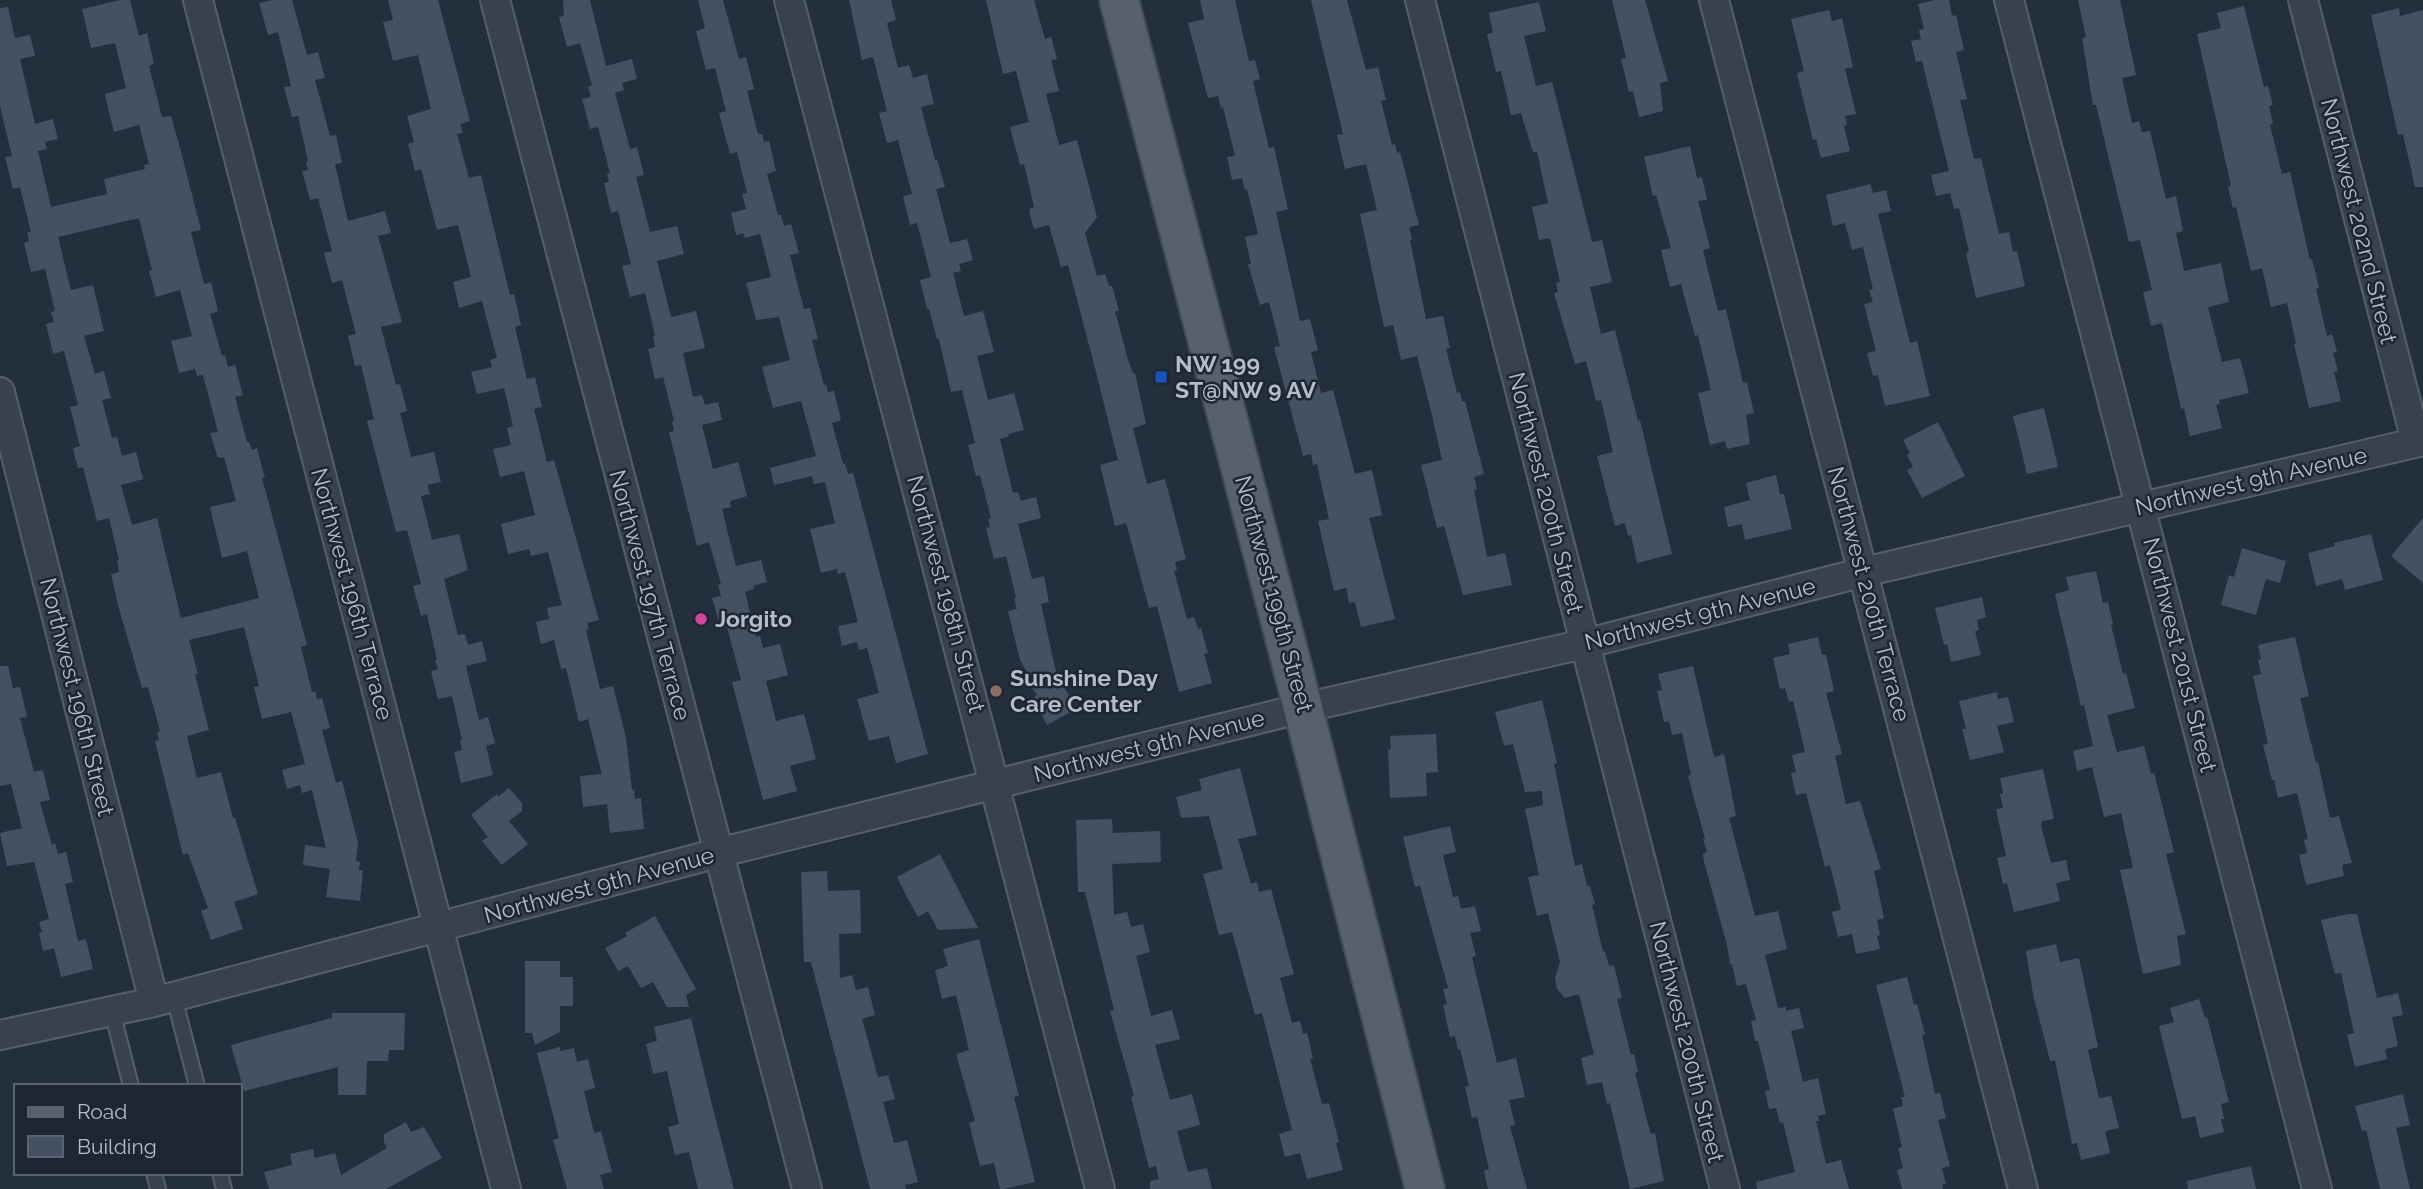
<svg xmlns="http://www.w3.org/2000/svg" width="2423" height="1189" viewBox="0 0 2423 1189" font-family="Raleway,sans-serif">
<rect width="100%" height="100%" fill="#242f3e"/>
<path fill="#455162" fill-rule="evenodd" d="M120,0H130L139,36L147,33L154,64L149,66L162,117L171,116L182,155L201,230L191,232L204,284L211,282L218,311L210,314L222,356L225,355L228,367L235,365L243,395L235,397L247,442H249L252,450L257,448L265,478H262L307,645L301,647L312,692L315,691L317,699L322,698L330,728L322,730L336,783L342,781L358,842L356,861L360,862L359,870H363L360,901L326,897L330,869L303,865L305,845L326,848L312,790L302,793L300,785L287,789L282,770L305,764L291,712L262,719L254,687L259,686L244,627L189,640L198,674H195L209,730L187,736L197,778L221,772L233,818H235L258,894L234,902L243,929L211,940L201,911L208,908L188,853L183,855L155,741L159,740L157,732L160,731L148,687L142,688L118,605L111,574L119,572L117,560H119L109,518L97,521L83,467L78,468L75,458L73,448L80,446L70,407L78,405L64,351L53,354L46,324L54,322L51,312L55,311L45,269L31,272L24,243L29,241L27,232H31L20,187L13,189L5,157L12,156L0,106V8L8,7L15,38L30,35L35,56L20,59L35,124L53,119L58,139L45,142L47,149L38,151L51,207L107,194L104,179L145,169L144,165L149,164L139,125L114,132L108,108L105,94L126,88L115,43L91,48L82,9ZM139,218L152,270L149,271L156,297L180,290L192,336L171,341L179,373L195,369L197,376L203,375L218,432L210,433L218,458L224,457L236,501L210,507L222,558L247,551L259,598L181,618L157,518L132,525L121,485L143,479L136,452L122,456L117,437L112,438L102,400L111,398L104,371L95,374L84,336L104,331L93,285L71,290L58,237Z
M272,0H292L307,55L318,52L325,78L315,80L330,136L336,135L342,163L335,164L348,221L385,211L391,233L378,236L402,322L381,327L396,385L400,384L407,411L400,413L411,457L434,452L441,482L427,485L430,494L421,496L432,540L459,534L468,570L444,579L458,635L465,634L468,645L482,641L487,661L466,666L479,720L488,717L495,743L486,746L493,775L461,783L454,752L462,750L460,740H462L452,696L438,699L431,671L438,669L435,660H437L427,614L421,616L413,586L421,584L407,530L396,532L367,421L374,419L361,365L355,366L348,336L356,334L342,280L332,283L324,253L332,251L318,198L310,200L302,171L308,170L306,162L308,161L298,116L292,117L284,87L291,86L278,32L268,35L259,3Z
M388,0H438L470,121L460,124L463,133L457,134L469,178L481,175L510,295L514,294L521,325L515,327L527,379L535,377L542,407L534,409L547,462L554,460L599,620L587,623L589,629L586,630L600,689L613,686L626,738L632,790H634L635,799L641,798L644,829L610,833L607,804L583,807L580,776L602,774L588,719L579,722L566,668L561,669L554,640L541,644L536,622L549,619L547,608L562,605L548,552L531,556L529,549L508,554L501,524L535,515L524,471L500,477L493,449L511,445L507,428L513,426L504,388L477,394L471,372L492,367L490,360L497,358L482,301L459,308L453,282L471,277L458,225L437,230L421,169L415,171L408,144L414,142L407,116L431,109L418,55L393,61L383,22L393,20Z
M563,0H590L606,66L632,59L637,79L622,83L624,90L615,93L630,149L637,147L644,175L636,177L650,232L677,226L684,254L657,261L671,317L696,311L705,348L683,353L693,397L702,395L705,405L718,402L722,420L702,425L713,469L738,462L747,496L730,501L731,507L722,509L736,566L761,560L767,582L753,586L754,589L745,592L756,637L760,636L763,648L780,644L788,675L766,681L776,721L804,714L816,759L790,766L797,791L763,800L732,682L741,680L727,627L721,628L712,598L721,596L718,585L721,584L709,542L697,546L669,432L674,431L672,422L674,421L663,377L655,379L648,349L655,347L653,336L655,335L645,293L630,297L622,266L631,264L618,211L611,213L604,183L609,182L607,174L610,173L598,127L590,129L582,99L591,97L588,87L592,85L580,43L567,47L559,17L564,16Z
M698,0H723L739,59L746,57L754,89L747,91L758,134H762L764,142L769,141L776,171L767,174L778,215H781L784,226L791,224L799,253L790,255L804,309L810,308L818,339L812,340L824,385L826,384L828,392L834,391L841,420L832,423L843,464L845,463L848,474L853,473L928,754L896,763L889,736L869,741L857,699L879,693L867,648L859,650L857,642L842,646L838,626L858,622L845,572L838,574L837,569L821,573L810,529L835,523L825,482L814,484L812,476L774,485L770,468L816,456L801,401L773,408L762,367L790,360L779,317L756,320L746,283L771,277L760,234L745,238L743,233L736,235L731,213L746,209L742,194L747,193L737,152L730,154L719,113L726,111L715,68L706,70L696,31L705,28Z
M849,0H891L896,20L887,23L898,68L909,65L913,78L927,74L934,104L921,107L935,160L937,159L945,187L936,189L950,243L967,239L973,260L959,264L961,271L953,273L964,316L983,311L994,352L977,356L988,400L1014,393L1024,430L1008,434L1009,436L1000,439L1013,493L1018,492L1021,501L1036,497L1041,518L1018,524L1032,579L1044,576L1049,602L1041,604L1056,672L1076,709L1047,725L1033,698L1037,695L1032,688L1035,686L1020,660L1008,611L1017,609L1014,598H1016L1006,556L994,559L990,544L986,528L990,527L988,519L991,518L980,475L976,476L968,445L975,443L962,390L951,392L939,339H937L929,309H927L920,280L931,277L917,223L910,225L903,196L912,194L898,140L887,143L879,113L887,111L873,57L862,60Z
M986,0H1034L1045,39L1051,37L1057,59L1051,60L1059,91L1046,94L1059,145L1077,140L1097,217L1085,233L1097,276L1105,274L1109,286H1112L1119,311H1115L1128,360L1133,373H1135L1146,424L1133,428L1147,484L1165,479L1186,559L1175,562L1177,570L1174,571L1187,619L1194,617L1198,629L1201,628L1208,653L1204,654L1212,683L1179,692L1157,606L1149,608L1126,523L1115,526L1100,465L1118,460L1095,368L1068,265L1061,267L1049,225L1034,229L1031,219L1029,209L1034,207L1024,164L1020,165L1010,127L1029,122L1016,71L1003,74Z
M1200,0H1235L1249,61L1255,60L1260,79L1253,81L1269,148L1274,147L1288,209L1276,212L1300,321L1310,319L1318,350L1311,352L1321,393L1333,390L1355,474L1372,470L1382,515L1369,518L1395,619L1361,627L1355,602L1349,603L1346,588L1334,591L1318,521L1329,519L1317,464L1313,465L1311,454L1303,456L1274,347L1280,346L1269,302L1260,305L1248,264H1251L1245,237L1258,234L1247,189L1245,190L1242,178L1232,180L1227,157L1235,156L1223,107L1221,108L1218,96L1208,98L1188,23L1204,19Z
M1311,0H1347L1366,70L1378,67L1386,100L1381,101L1392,145L1395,144L1397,153L1400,152L1419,225L1409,227L1412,239L1410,240L1426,319L1443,316L1450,348L1446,349L1457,393L1460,392L1462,401H1465L1484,474L1474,477L1477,489L1474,490L1487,557L1505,553L1512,585L1463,595L1444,526L1437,528L1421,465L1442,460L1431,411L1417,356L1401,360L1393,325L1384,327L1360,214L1377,210L1366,164L1345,169L1337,135L1343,134Z
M1612,0H1645L1668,81L1660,83L1663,111L1639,117L1633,91L1629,92L1621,59L1626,58Z
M1935,0H1949L1952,16L1956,15L1964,50L1956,52L1967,99L1960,100L1974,159L1981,158L1999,234L2009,232L2013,252L2017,251L2025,286L1976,298L1966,253L1969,252L1959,208L1954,209L1950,193L1936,196L1931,175L1949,171L1922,61L1916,62L1911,41L1921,39L1919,30L1924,29L1918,4Z
M2078,0H2120L2136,75L2122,78L2132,123L2139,121L2142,132L2150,131L2166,199L2176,196L2183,231L2176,233L2184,271L2221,263L2229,302L2208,307L2222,362L2240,358L2249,393L2219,400L2220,404L2216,405L2222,428L2190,436L2184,408L2181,409L2162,323L2151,326L2143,292L2152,290L2140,240L2129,242L2096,105H2093L2082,38L2086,37Z
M1539,2L1546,31L1524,36L1536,86L1552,82L1592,242L1602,240L1612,282L1590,287L1601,334L1615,330L1638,421L1640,420L1672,554L1637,563L1631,535L1628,536L1625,523L1615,526L1597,456L1613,452L1601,400L1596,401L1586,361L1575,364L1554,293L1558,292L1556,283L1560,282L1550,238L1539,240L1532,207L1548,203L1537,152H1533L1521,113L1511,115L1501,71L1496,72L1487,34L1493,33L1489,13Z
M2244,6L2264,87L2268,86L2273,105L2269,106L2273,124L2270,125L2282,174L2290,172L2310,260L2312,259L2316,274L2319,288L2316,289L2327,336L2332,334L2337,352L2333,353L2338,371L2334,372L2341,401L2309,408L2294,344L2296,343L2287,303L2271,307L2262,268L2251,271L2236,207L2233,208L2228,187L2231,186L2197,34L2221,28L2217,13Z
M2399,8L2400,16L2423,10V187H2415L2403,134L2398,135L2371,15Z
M1829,10L1832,21L1842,18L1853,67L1845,69L1856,114L1845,116L1847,125L1844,126L1850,151L1821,158L1816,139L1813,140L1797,73L1804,71L1791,19Z
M1690,146L1697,178L1702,177L1707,200L1698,201L1710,248L1703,250L1718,311L1726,309L1743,383L1747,382L1754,413L1746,415L1750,444L1727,449L1725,441L1710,445L1698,393L1711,390L1698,335L1695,336L1681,284L1670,287L1661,250L1671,248L1656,195L1653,196L1644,157Z
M1870,184L1873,193L1886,190L1891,211L1878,214L1910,343L1917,341L1930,396L1885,406L1878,375L1873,376L1867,353L1876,351L1864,304L1873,302L1869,290L1873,289L1863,247L1852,250L1845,223L1833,226L1826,195Z
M2044,408L2058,467L2027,474L2013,416Z
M1938,422L1965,476L1922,498L1907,470L1913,467L1907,455L1910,453L1903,440Z
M1776,475L1780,494H1784L1792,529L1745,540L1742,524L1728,527L1724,507L1750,500L1746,483Z
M2423,518V583L2391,556Z
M2371,534L2383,580L2345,590L2342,579L2316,586L2308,553L2335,546L2334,543Z
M2242,548L2286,561L2280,583L2266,579L2256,615L2221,605L2229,575L2234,577Z
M2096,571L2103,603L2108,602L2113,624L2111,625L2123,674L2126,673L2135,708L2107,715L2117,752L2144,746L2151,774L2154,773L2174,852L2166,854L2186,934L2177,936L2181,965L2143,974L2120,870L2133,868L2121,813L2104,817L2092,767L2077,771L2073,751L2093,746L2084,705L2081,706L2055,594L2069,590L2066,577Z
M1982,597L1986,617L1977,620L1979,630L1975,631L1981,655L1951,662L1947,644L1944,645L1935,608Z
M1818,637L1822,655H1826L1834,691L1826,693L1842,754L1835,756L1846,804L1860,801L1881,869L1874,871L1884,918L1877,920L1880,935L1877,936L1880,949L1856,954L1852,934L1838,937L1832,912L1841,910L1830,865L1825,867L1806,793L1796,795L1791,773L1796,772L1792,755L1805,752L1793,701L1789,702L1785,688L1780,689L1773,658L1790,654L1788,644Z
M2295,637L2309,696L2300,698L2316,763L2318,762L2330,818L2339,816L2352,863L2342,865L2344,876L2306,885L2299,855L2307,853L2304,840L2308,839L2297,793L2278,798L2274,780H2272L2263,745L2268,743L2253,676L2261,674L2258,660L2261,659L2258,645Z
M0,666H8L13,688L20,687L27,717L20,718L34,772L43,770L50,800L40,802L52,845L55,843L58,854L66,852L73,882L65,884L78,941L86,939L93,969L61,977L54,948L43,951L39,933L42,932L39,922L49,919L34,862L7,866L0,833L22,828L11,784L0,786Z
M1693,666L1714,757L1724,754L1736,816L1729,818L1755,916L1778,911L1787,949L1765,955L1778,1008L1786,1007V1011L1799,1008L1804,1028L1791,1031L1803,1082L1818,1078L1826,1114L1818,1116L1819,1121H1816L1826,1164L1841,1160L1849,1189H1757L1756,1182L1795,1172L1783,1122L1780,1123L1776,1108L1769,1109L1765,1091L1770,1090L1758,1041H1755L1751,1021L1756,1020L1746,984L1737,986L1732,964H1730L1727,945L1704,862L1703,854L1707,852L1703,839H1705L1688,776L1691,775L1682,733L1672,735L1669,721L1664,722L1657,691L1662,690L1658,674Z
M1997,692L1998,699L2008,697L2014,722L1997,726L2004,752L1970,760L1962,729H1966L1959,701Z
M1542,700L1557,763L1554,764L1575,866L1582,864L1587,886H1590L1595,904L1592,905L1603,952L1605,951L1609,966L1614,965L1622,998L1617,999L1631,1055L1634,1054L1638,1072L1635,1073L1647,1121L1651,1134L1655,1133L1659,1156L1664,1181L1630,1189L1610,1103L1607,1104L1602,1082L1587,1085L1581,1058L1594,1054L1579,994L1565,998L1557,989L1555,978L1560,962L1548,913L1537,916L1528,877L1539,875L1525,809L1543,805L1542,791L1525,792L1513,744L1504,746L1495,712Z
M1436,734L1438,772L1426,773L1427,796L1390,798L1388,750L1391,749L1390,736Z
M1240,768L1257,835L1238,839L1251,884L1257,882L1259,892L1271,889L1294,974L1280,978L1292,1023L1300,1021L1303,1034L1307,1033L1313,1058L1310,1059L1322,1104L1329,1103L1339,1142L1336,1143L1343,1170L1307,1179L1300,1153L1285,1157L1279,1134L1292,1130L1262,1013L1255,1015L1232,932L1219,935L1203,874L1223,869L1209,816L1181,818L1176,797L1202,790L1199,779Z
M2043,769L2054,819L2042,821L2041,826L2051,863L2066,860L2070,880L2056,883L2060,901L2014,912L2007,883L2003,884L1997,858L2006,856L1996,809L2003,808L2000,794L2003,793L2000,778Z
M509,788L522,803V811L509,821L528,844L502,865L482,841L488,837L471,815L497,794L498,797Z
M1112,819L1113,833L1160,831L1161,862L1112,864L1114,915L1127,912L1131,927L1143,924L1150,952L1136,956L1151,1016L1172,1010L1180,1039L1155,1045L1170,1100L1192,1094L1200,1125L1177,1131L1188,1172L1207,1168L1212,1189H1150V1181L1159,1179L1156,1166L1149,1168L1131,1097L1134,1096L1110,1011L1114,1010L1085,892H1078L1076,820Z
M1450,826L1456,852L1443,855L1453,897L1458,896L1461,909L1475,906L1481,931L1470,933L1476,956L1472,957L1497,1063L1516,1058L1525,1097L1509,1100L1515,1125L1510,1126L1527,1189H1488L1484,1171L1489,1169L1477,1117L1472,1118L1465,1087L1469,1086L1460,1049L1458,1050L1455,1036L1450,1037L1443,1005L1447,1004L1443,989L1448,988L1420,886L1415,887L1403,837Z
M940,854L978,928L938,930L928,911L918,917L907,897L897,877Z
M827,871L828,891L860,890L861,933L839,934L840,978L852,975L856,990L868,987L875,1015L862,1019L878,1077L888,1075L895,1099L883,1102L894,1143L907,1140L918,1182L905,1185L906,1189H870L811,962H804L801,872Z
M2348,914H2357L2377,998L2398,993L2403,1015L2392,1017L2398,1046L2385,1049L2387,1059L2355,1067L2347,1035L2354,1033L2341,973L2335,974L2321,920Z
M655,916L696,989L686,995L689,1007H667L653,982L641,988L628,966L618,971L605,948L627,936L625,933Z
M979,939L1019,1096L1014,1097L1035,1182L1004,1189H1000L994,1163L980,1166L969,1123L975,1121L956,1054L969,1050L956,995L942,999L935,970L948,966L943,949Z
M2056,944L2060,962L2079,958L2098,1047L2088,1050L2099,1098L2111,1096L2119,1128L2105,1131L2110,1153L2081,1160L2077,1143L2072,1144L2055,1060L2050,1061L2033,994L2026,951Z
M525,961H560V977H573V1006H560V1032L535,1045L532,1033H525Z
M1907,977L1914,1005L1917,1004L1925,1034L1922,1035L1935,1094L1940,1093L1946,1118L1938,1120L1950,1166L1942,1168L1946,1184L1942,1185L1943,1189H1902L1897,1170L1903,1168L1898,1148L1902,1147L1893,1109L1903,1106L1901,1097H1905L1876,985Z
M2199,999L2205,1018L2207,1017L2229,1102L2221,1104L2224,1119H2221L2224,1132L2200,1138L2195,1116L2182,1119L2159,1026L2174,1022L2170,1008Z
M332,1013H405L404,1050H389L388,1061H367L366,1095H338V1067L244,1091L231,1045L332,1018Z
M691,1018L711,1101L734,1189H698L689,1152L675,1155L668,1127L679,1124L667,1071L653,1074L646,1044L657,1041L654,1027Z
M560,1047V1051L574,1048L577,1062L588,1059L595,1088L584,1091L594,1133L601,1131L612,1172L600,1175L604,1189H567L553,1140L559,1138L537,1053Z
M2403,1094L2410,1125L2396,1128L2410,1189H2380L2366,1130L2362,1131L2355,1106Z
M406,1122L411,1132L424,1127L442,1158L386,1189H269L264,1172L292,1165L290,1154L313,1149L315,1158L335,1153L341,1175L387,1148L384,1142V1134Z
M2251,1166L2256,1189H2188L2187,1181Z"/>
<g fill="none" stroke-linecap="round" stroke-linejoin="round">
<defs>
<path id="lane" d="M174,997L197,1086
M112,1011L131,1086
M154,1173L158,1189
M220,1173L224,1189"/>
<path id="street" d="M198,0L506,1189
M495,0L807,1189
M789,0L1100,1189
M1420,0L1725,1189
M1714,0L2023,1189
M2009,0L2317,1189
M2303,0L2416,441
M0,392L154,1002
M0,1035L154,1002L718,853L996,784L1303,708L1584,644L1864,572L2423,441"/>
<path id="primary" d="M1119,0L1303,708L1425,1189"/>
</defs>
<use href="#lane" stroke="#565f6c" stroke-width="18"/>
<use href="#street" stroke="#565f6c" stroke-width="32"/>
<use href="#primary" stroke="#414a57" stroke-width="42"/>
<use href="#lane" stroke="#38414e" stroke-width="14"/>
<use href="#street" stroke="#38414e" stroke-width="28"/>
<use href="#primary" stroke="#56606e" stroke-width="38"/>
</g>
<rect fill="#1a4fb4" stroke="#1d2633" stroke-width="2.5" x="1154" y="370" width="14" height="14" rx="3.5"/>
<circle fill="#d1479c" stroke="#1d2633" stroke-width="2.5" cx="701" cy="619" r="7"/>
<circle fill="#8d6e63" stroke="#1d2633" stroke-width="2.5" cx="996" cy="691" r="7"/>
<g text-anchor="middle" stroke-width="5" stroke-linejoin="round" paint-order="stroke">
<g font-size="23" fill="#b4bcc9" stroke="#1d2633">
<text transform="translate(2359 221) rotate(76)" y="8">Northwest 202nd Street</text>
<text transform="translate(2251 481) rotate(-13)" y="8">Northwest 9th Avenue</text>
<text transform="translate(1546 493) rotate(76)" y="8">Northwest 200th Street</text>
<text transform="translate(352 594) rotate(75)" y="8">Northwest 196th Terrace</text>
<text transform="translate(946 594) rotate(75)" y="8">Northwest 198th Street</text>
<text transform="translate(1274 594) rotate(75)" y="8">Northwest 199th Street</text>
<text transform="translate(1869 594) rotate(75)" y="8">Northwest 200th Terrace</text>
<text transform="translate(650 595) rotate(75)" y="8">Northwest 197th Terrace</text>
<text transform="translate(1700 614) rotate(-14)" y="8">Northwest 9th Avenue</text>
<text transform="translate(2180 655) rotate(76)" y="8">Northwest 201st Street</text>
<text transform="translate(77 697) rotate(76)" y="8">Northwest 196th Street</text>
<text transform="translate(1149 746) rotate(-14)" y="8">Northwest 9th Avenue</text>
<text transform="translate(599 885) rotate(-15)" y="8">Northwest 9th Avenue</text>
<text transform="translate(1687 1042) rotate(76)" y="8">Northwest 200th Street</text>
</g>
<g font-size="23" font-weight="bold" fill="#b4bcc9" stroke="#1d2633" text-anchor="start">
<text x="1175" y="372">NW 199<tspan x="1175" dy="26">ST@NW 9 AV</tspan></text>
<text x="715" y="627">Jorgito</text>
<text x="1010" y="686">Sunshine Day<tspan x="1010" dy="26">Care Center</tspan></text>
</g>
</g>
<rect x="14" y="1084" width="228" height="91" fill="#1d2633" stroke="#59626f" stroke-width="2"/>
<rect x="28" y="1107" width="35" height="10" fill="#56606e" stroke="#59626f" stroke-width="2"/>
<text x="77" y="1119" font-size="21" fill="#b4bcc9">Road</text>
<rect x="28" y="1136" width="35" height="21" fill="#455162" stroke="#59626f" stroke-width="2"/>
<text x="77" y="1154" font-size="21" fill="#b4bcc9">Building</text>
</svg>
